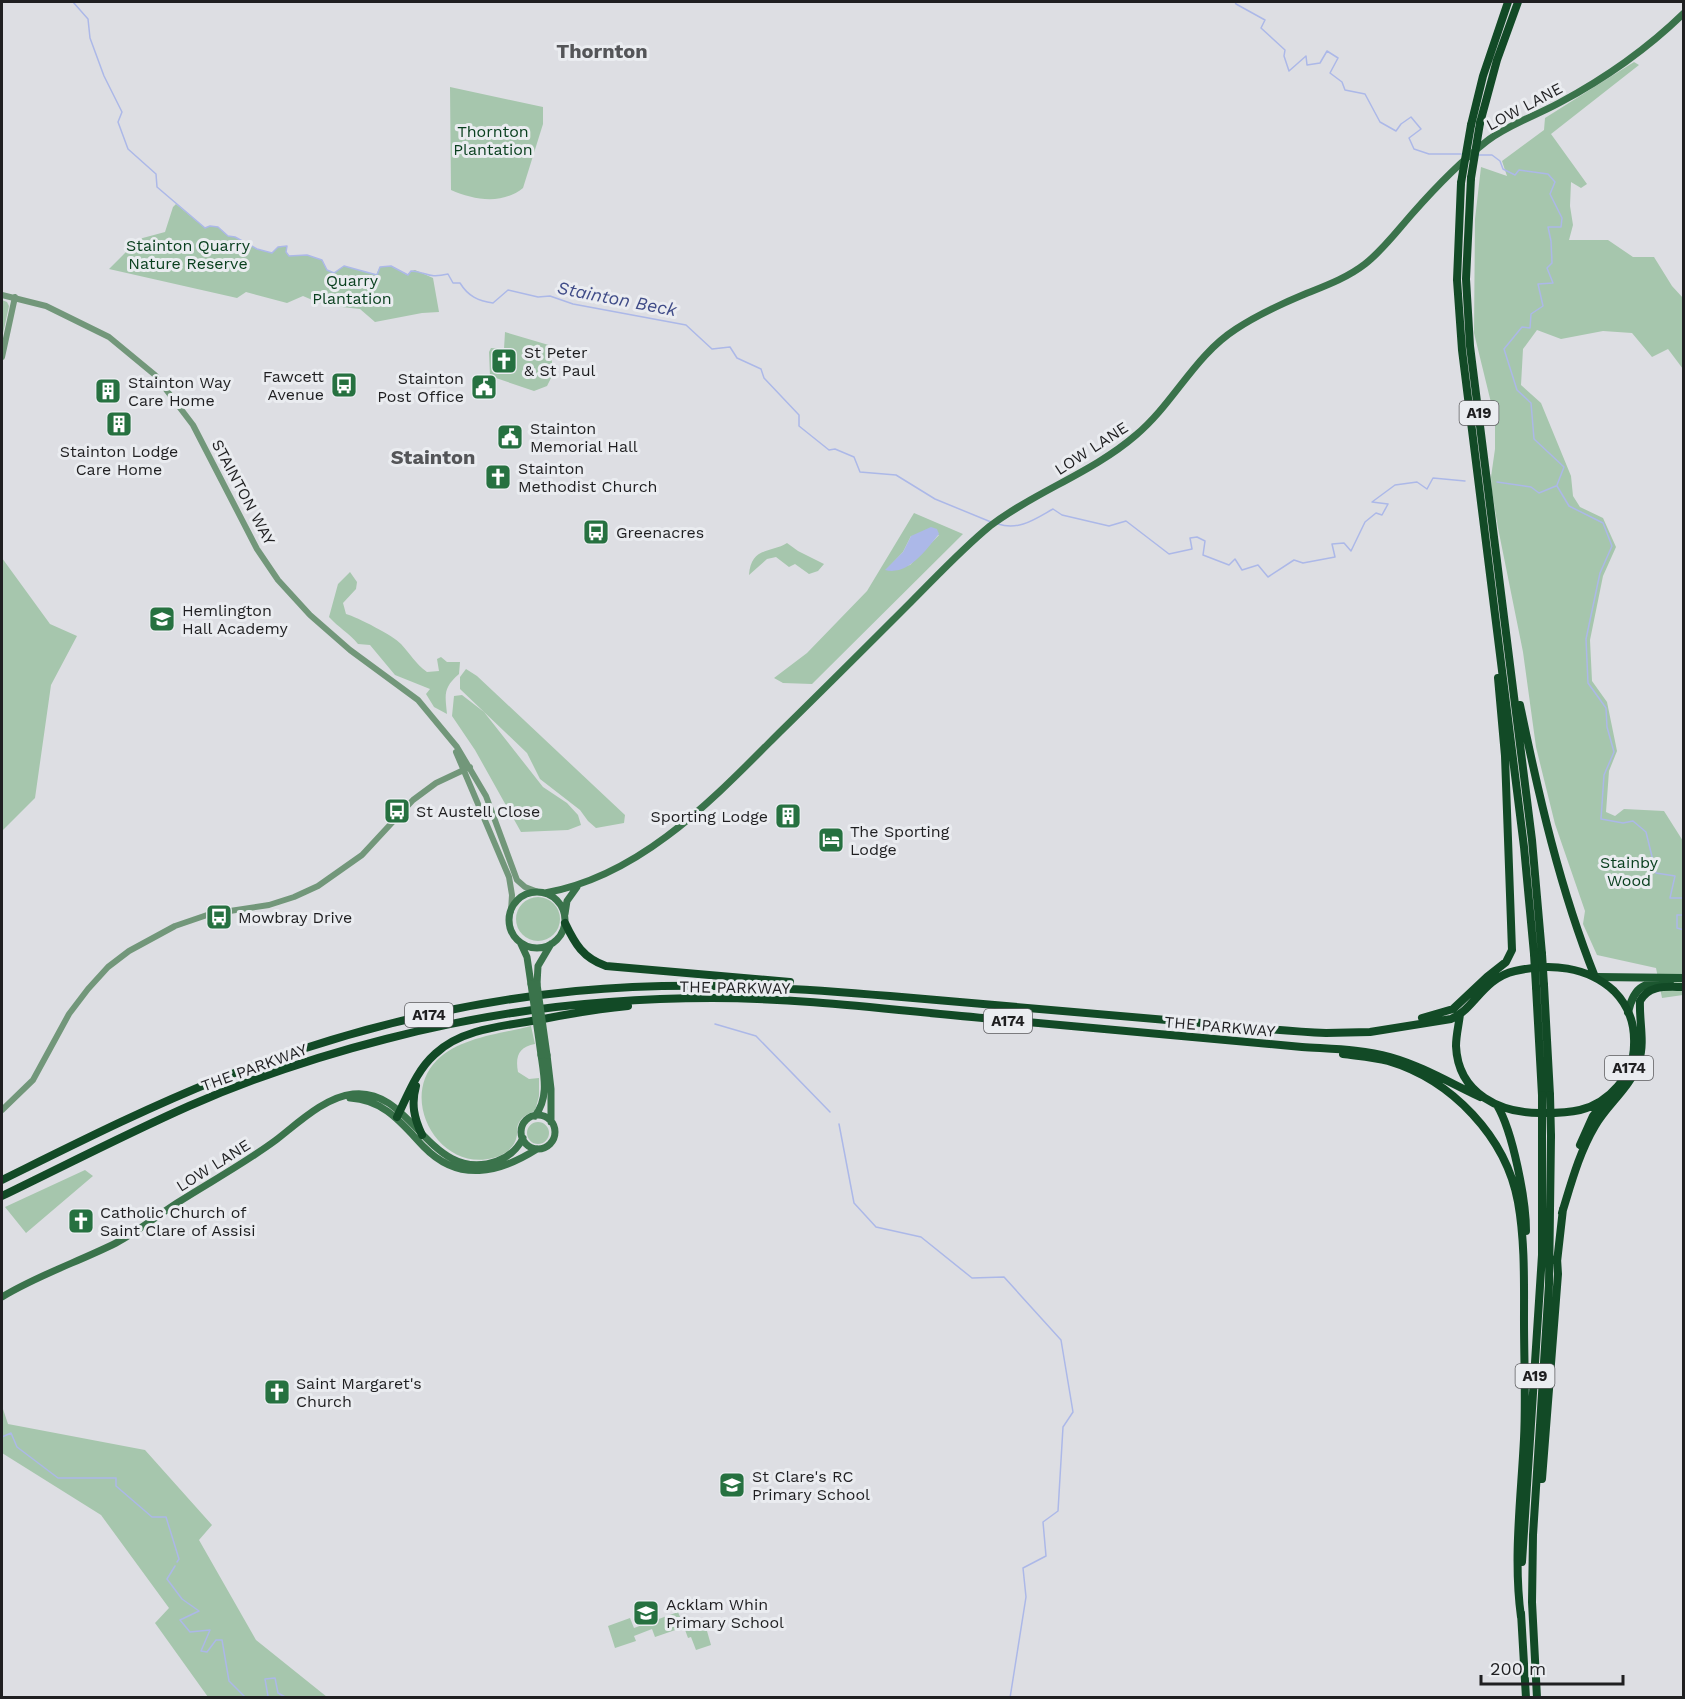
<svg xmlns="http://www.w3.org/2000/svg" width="1685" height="1699" viewBox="0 0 1685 1699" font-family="'Work Sans',sans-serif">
<rect width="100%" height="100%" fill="#dddee3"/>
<path fill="#a6c6ad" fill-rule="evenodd" d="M1634,62L1639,65L1551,134L1587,184L1581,188L1571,182L1570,206L1573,225L1569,240H1608L1633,257H1654L1672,286L1683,298V369L1668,349L1652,357L1632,333L1603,331L1561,339L1537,330L1523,349L1521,385L1541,403L1571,476L1573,496L1580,507L1603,518L1616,547L1603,576L1590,640L1592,681L1607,702L1617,751L1609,771L1606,812L1615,816L1624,809L1664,811L1683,841V995L1662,998L1656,968L1597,955L1583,924L1585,911L1555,824L1536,747L1523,652L1498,528L1492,491L1491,477L1495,449V419L1474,333L1475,219L1481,167L1507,176L1502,161L1544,130L1545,118Z
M450,87L543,107V124L523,188C502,205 474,200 451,190Z
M176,204L205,228L210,226L218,227L228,236L235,237L257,249L272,253L278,247L287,246L286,252L289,256L307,255L322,260L327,270L334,273L344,266L376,275L380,267L391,266L407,275L411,271L415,270L433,278L439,312L422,313L375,322L360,309L324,305L303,296L287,303L246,292L237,298L109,269L139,239L165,232L173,207Z
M2,300L7,302L9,306L2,338Z
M505,332L552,346V376L547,386L534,391L490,376L489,352L491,348L504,349Z
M914,513L963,534L812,684L783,683L774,678L807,653L867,591ZM939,535L910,565L886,570L903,552L911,536Z
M787,543L798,551L824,564L818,571L809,574L795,564L789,567L776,557L767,559L749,575C751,546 772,553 787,543Z
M2,558L50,624L77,636L51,685L35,798L2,831Z
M350,572L357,582L356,589L343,603L346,614C357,617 394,636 401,644C411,655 415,663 427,672L439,671L437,659L441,657L447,662H460L459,674C443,688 445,694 447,714L434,707L426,694L430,689L395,675L370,645L358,644C349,633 338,627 329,617L338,584Z
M466,669L477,676L625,815L624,823L596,828L588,821L580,810L540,779L527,753L460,689V677Z
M462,695L484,712L543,787L567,803L578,815L581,825L568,830L521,832L475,750L452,716L454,696Z
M516 919a22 22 0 1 1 44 0a22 22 0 1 1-44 0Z
M531,1026L535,1044C519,1047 515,1056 518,1072L529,1079L539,1078V1096L535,1111C529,1113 523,1116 520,1121C517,1125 517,1129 517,1134C516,1147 505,1155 493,1158C439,1172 398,1099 437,1060C461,1037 500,1034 531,1026Z
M527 1133a11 11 0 1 1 22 0a11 11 0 1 1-22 0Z
M85,1170L93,1176L26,1233L5,1207Z
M2,1406L8,1424L145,1450L212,1525L199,1540L256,1640L327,1697H208L155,1623L169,1608L101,1515L2,1453Z
M678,1612L683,1624L698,1618L707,1631L711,1645L696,1650L691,1637L688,1638L684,1627L655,1637L652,1629L634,1636L636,1641L615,1648L608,1626L630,1618L634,1628Z"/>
<path fill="#acb8e8" d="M931,527L937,529L939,534C926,550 908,576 885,570L903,552L911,536Z"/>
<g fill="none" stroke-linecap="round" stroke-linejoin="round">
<path stroke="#acb8e8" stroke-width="1.5" d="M73,2L88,19L90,38L104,76L122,112L118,122L128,149L156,174L157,187L205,228L210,226L218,227L228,236L235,237L257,249L272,253L278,247L287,246L286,252L289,256L307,255L322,260L327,270L334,273L344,266L377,275L380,267L391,266L408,275L411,271C428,272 427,279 448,274L453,283H460C468,296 478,301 493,303L508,290L538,297L550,296L573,304L686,325L712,349L730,347L737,358L761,369L764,378L799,415V426L829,450L835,449L854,457L860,472L896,475L935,499L991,522
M1235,2L1236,4L1265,20L1261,28L1285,50L1284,56L1289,71L1306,56L1307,65L1320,63L1327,51L1338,58L1330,73L1342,82L1345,90L1365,94L1380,122L1396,131L1401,124L1411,117L1421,129L1409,138L1414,149L1429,154H1461
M1478,155H1492L1500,161L1503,169L1515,175L1519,170L1548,174L1555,182L1550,194L1562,218L1561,227H1548L1551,241L1552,263L1547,268L1553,283L1538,284L1543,306L1531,314L1530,328L1522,327L1504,349L1517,390L1531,403L1534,439L1564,467L1557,485
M1497,482L1531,487L1539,493L1556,486
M1557,486L1569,506L1603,523L1612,546L1600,573L1586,639L1588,683L1606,708L1607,727L1614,752L1604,775L1601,819L1623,823L1633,821L1646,832L1656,873L1675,876L1670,898H1684
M998,524C1019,531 1035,519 1053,509L1062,515L1109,526L1126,521L1169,554L1192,549L1190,538L1197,537L1205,541L1203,555L1229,565L1235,559L1242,570L1258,565L1268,577L1294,560L1303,563L1335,557L1332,544L1344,543L1351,551L1365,522L1376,513L1382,515L1388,504L1372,502L1395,485L1417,482L1427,489L1433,478L1465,481
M1684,915H1677V928L1684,930
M715,1024L756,1036L830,1112
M839,1124L854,1203L876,1227L921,1237L972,1278L1004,1277L1061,1340L1073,1412L1063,1427L1058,1511L1043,1522L1046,1556L1023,1568L1026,1597L1010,1698
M2,1437L11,1433L17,1447L58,1478H116V1486L152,1517H166L179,1559L177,1562
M175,1566L167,1579L182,1599L199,1611L180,1620L190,1632L210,1630L201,1651L207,1652L216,1640H222L229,1681L246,1698
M262,1698L268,1696L265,1679L275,1678L278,1693L287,1698"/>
<path stroke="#72977a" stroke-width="6" d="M2,295L46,306L109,337L155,375L193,425L257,549L278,580L310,615L350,650L418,700L457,747L486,796L517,880L525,887L538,892
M2,357L15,297
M456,752L509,877L512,895L511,911
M2,1110L33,1080L69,1014L88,989L108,967L129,951L175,926L210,914L269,905L294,897L318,886L362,855L413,800L436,783L470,767"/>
<path stroke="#3a734b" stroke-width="7" d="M509 920a28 28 0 1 1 56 0a28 28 0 1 1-56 0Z
M545,893C641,876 713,799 779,733C823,690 867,646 911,602C937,576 962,549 990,526C1036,491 1092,473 1136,435C1174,403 1194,356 1236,329C1257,315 1281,304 1305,294C1325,286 1347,278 1365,264C1383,250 1397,231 1412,214C1434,189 1460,162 1487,141C1508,125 1535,116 1559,103C1604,79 1647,49 1684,13
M565,914L567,901L577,887
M521,944L527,957L531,984
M537,984L538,966L551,944
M547,1055L551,1089V1122
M350,1098C385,1100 402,1124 424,1147C459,1183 499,1173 537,1149
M521 1132a17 17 0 1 1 34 0a17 17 0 1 1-34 0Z
M535,1116C549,1098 544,1076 541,1055
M2,1297C38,1275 78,1262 116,1243C137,1232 157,1216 177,1203C210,1182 245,1163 276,1140C298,1123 325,1097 353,1094C413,1087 429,1185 497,1161C509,1157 517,1150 523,1138"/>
<path stroke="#1c5730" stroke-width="8" d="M1597,977L1684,978
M1628,1012C1635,984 1644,983 1670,984"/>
<path stroke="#124a26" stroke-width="8" d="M1480,123L1497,60L1518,2
M1471,125L1483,76L1508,2
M1471,178L1466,279L1470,346L1532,840L1542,954
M1461,183L1457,280L1462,350L1524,847L1534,954
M1520,705C1539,797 1560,889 1595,977
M565,923C575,944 583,958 606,966L790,982
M1544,985L1550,1095
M1536,987L1542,1095
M1422,1018L1453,1009L1487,977L1506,962L1512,950L1505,756L1498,678
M1343,1054C1358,1056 1374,1057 1388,1061C1452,1080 1506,1137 1518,1202C1525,1241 1524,1282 1524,1321C1524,1360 1526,1400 1524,1439C1521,1499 1513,1558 1521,1617
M416,1086C411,1104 414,1118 422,1135
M1497,1105C1513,1132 1526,1200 1526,1231
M397,1117C408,1095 416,1071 435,1054C461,1029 503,1026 538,1020C568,1014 598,1009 628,1006
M1580,1145L1593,1116L1605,1101
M2,1180C73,1145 144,1109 219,1079C333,1034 454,1003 576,991C682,981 785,987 890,996C990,1004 1090,1013 1190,1022C1235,1026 1281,1031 1326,1033L1370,1032L1451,1019C1473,1011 1483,978 1515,971C1550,963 1587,966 1614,991C1628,1005 1635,1024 1634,1045C1634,1075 1609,1103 1580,1110C1568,1113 1555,1113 1543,1113C1501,1114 1458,1094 1456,1046C1456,1035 1459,1024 1460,1014
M2,1196C64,1166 126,1134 189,1106C253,1078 319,1056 386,1039C493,1011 603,998 712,998C806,998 900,1011 994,1019C1096,1029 1199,1037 1302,1047C1331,1049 1362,1049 1390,1057C1422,1066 1450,1083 1480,1097
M1562,1213C1571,1184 1579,1153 1595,1126C1608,1103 1631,1088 1639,1061C1645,1042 1639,1021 1640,1001C1649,984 1667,987 1684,987
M1557,1262L1563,1209
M1542,1479L1558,1274L1557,1258
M1522,1562L1542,1255V1135
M1521,1613L1526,1698
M1537,1698L1532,1602L1533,1535L1549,1284L1551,1136"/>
<path stroke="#3a734b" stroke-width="7" d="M531,984L541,1055
M537,984L547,1055"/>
<path stroke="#124a26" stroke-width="8" d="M1471,178L1480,123
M1461,183L1471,125
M1534,954L1536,987
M1542,954L1544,985
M1542,1095V1135
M1550,1095L1551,1136"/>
</g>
<defs>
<symbol id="church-square" viewBox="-11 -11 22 22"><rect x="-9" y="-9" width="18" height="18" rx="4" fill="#267140" stroke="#eaecf0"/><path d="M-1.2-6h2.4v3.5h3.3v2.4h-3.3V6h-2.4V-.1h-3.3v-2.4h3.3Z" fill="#fff"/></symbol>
<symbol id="bus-square" viewBox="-11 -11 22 22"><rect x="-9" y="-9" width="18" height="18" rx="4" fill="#267140" stroke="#eaecf0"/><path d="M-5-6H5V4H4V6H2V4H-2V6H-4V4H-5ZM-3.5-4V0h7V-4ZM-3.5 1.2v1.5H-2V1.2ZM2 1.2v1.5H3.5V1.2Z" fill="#fff"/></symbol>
<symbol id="civic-square" viewBox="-11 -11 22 22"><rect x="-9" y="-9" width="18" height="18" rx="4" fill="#267140" stroke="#eaecf0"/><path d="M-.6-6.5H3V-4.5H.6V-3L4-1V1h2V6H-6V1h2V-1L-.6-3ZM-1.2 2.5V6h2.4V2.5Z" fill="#fff"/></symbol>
<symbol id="building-square" viewBox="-11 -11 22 22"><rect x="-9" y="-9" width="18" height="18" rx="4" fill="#267140" stroke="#eaecf0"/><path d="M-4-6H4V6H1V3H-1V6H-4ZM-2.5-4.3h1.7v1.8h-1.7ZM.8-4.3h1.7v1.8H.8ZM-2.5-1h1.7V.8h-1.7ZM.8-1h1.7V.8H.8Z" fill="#fff"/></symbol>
<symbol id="school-square" viewBox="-11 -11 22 22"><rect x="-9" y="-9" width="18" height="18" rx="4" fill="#267140" stroke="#eaecf0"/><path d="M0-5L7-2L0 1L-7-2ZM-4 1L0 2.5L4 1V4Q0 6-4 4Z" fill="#fff"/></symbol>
<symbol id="hotel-square" viewBox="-11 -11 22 22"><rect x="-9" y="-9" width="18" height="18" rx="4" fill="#267140" stroke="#eaecf0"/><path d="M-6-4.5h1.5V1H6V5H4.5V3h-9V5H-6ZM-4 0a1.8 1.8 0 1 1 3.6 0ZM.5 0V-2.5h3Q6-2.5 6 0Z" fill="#fff"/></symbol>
</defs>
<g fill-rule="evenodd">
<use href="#church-square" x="489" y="346" width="30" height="30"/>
<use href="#bus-square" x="329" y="370" width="30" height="30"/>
<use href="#civic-square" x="469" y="372" width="30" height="30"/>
<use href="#building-square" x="93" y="376" width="30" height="30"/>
<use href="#building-square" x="104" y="409" width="30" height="30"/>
<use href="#civic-square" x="495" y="422" width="30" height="30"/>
<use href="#church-square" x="483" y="462" width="30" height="30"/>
<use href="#bus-square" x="581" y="517" width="30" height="30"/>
<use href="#school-square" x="147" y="604" width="30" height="30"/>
<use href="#bus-square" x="382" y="796" width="30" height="30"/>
<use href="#building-square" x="773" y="801" width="30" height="30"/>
<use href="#hotel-square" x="816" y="825" width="30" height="30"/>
<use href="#bus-square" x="204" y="902" width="30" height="30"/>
<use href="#church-square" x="66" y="1206" width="30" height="30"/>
<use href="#church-square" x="262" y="1377" width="30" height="30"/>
<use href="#school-square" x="717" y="1470" width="30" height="30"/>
<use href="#school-square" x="631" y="1598" width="30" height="30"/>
</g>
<g text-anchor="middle" stroke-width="6" stroke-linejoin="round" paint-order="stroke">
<g fill="#eaecf0" stroke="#5c5c5f" stroke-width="1.5">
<rect x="1459.5" y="401" width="39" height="24" rx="4.5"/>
<rect x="405" y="1003" width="48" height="24" rx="4.5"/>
<rect x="984" y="1009" width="48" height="24" rx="4.5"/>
<rect x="1605" y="1056" width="48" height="24" rx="4.5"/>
<rect x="1515.5" y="1364" width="39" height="24" rx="4.5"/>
</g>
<g font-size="15" font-weight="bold" fill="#1f1f21">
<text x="1479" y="418">A19</text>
<text x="429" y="1020">A174</text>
<text x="1008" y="1026">A174</text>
<text x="1629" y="1073">A174</text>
<text x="1535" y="1381">A19</text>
</g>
<g font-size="16" fill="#1f1f21" stroke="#eaecf0">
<text transform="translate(1524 106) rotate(-28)" y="6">LOW LANE</text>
<text transform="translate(1091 448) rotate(-33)" y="6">LOW LANE</text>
<text transform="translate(244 492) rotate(62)" y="6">STAINTON WAY</text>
<text transform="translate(735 987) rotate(1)" y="6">THE PARKWAY</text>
<text transform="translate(1220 1026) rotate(5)" y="6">THE PARKWAY</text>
<text transform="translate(254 1067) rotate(-20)" y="6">THE PARKWAY</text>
<text transform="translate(213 1165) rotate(-32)" y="6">LOW LANE</text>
</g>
<g font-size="16" fill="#0a401f" stroke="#eaecf0">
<text x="493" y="137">Thornton<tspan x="493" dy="18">Plantation</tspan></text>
<text x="188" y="251">Stainton Quarry<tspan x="188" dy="18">Nature Reserve</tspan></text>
<text x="352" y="286">Quarry<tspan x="352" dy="18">Plantation</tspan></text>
<text x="1629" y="868">Stainby<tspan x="1629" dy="18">Wood</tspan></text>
</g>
<g font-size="16" fill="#1f1f21" stroke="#eaecf0" text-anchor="start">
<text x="524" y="358">St Peter<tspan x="524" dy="18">&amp; St Paul</tspan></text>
<text x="324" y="382" text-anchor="end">Fawcett<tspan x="324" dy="18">Avenue</tspan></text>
<text x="464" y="384" text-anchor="end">Stainton<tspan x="464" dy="18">Post Office</tspan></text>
<text x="128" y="388">Stainton Way<tspan x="128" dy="18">Care Home</tspan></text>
<text x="530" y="434">Stainton<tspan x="530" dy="18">Memorial Hall</tspan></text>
<text x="119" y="457" text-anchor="middle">Stainton Lodge<tspan x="119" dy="18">Care Home</tspan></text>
<text x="518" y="474">Stainton<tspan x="518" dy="18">Methodist Church</tspan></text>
<text x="616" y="538">Greenacres</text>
<text x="182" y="616">Hemlington<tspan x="182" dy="18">Hall Academy</tspan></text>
<text x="416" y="817">St Austell Close</text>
<text x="768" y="822" text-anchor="end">Sporting Lodge</text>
<text x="850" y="837">The Sporting<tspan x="850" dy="18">Lodge</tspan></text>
<text x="238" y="923">Mowbray Drive</text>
<text x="100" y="1218">Catholic Church of<tspan x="100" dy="18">Saint Clare of Assisi</tspan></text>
<text x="296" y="1389">Saint Margaret's<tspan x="296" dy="18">Church</tspan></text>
<text x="752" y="1482">St Clare's RC<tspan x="752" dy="18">Primary School</tspan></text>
<text x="666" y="1610">Acklam Whin<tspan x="666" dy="18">Primary School</tspan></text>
</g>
<g font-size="18" font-style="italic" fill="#404c88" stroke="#eaecf0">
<text transform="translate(617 299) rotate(11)" y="6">Stainton Beck</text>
</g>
<g font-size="20" font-weight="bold" fill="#545558" stroke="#eaecf0">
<text x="602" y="58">Thornton</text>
<text x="433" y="464">Stainton</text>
</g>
</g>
<rect width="1685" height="1699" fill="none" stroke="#1f1f21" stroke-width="6"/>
<path d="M1481 1675v9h142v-9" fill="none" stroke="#1f1f21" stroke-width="3"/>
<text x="1490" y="1675" font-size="18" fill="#1f1f21" stroke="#eaecf0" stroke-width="4.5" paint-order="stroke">200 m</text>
</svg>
